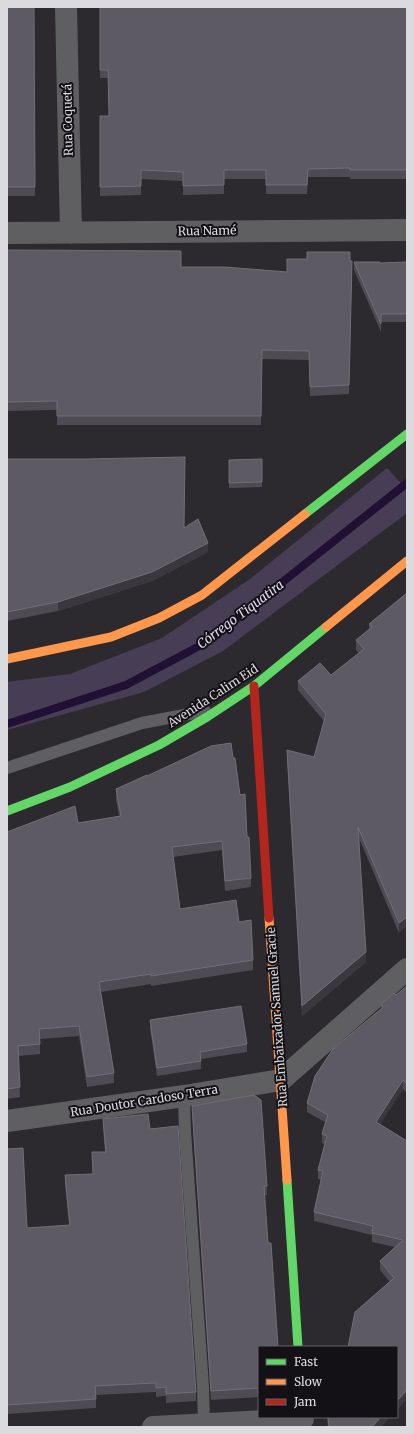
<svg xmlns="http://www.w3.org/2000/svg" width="414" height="1434" viewBox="0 0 414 1434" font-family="Merriweather,serif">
<rect width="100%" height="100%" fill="#2c2a2e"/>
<path fill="#473e55" d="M387,468L407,490V513L223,651L144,692L7,730V682L70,674L162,638L250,579Z"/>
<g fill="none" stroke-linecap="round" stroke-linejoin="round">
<path stroke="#201033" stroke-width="8" d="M7,724L126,685L207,642L407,483"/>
<path stroke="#5f5e61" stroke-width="12" d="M7,768L142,723L205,711
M184,1096L185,1132L203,1386L204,1424"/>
<path stroke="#5f5e61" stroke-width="22" d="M66,7L71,233
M7,233L407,230
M7,1121L184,1096L281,1080L407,969
M153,1427L303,1419"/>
<path stroke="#63d668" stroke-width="9" d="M305,514L407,434
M7,811L70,787L159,745L207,717L254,686L326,627
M287,1180L298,1347"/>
<path stroke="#ff974d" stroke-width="9" d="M326,627L407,561
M7,659L111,637L159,618L202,595L305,514
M269,918L287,1180"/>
<path stroke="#b3261e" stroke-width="9" d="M254,686L269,918"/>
</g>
<path fill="#4f4b54" d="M7,7H34L35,196H7Z
M100,7H407V157L406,179H350V177H308L307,194H266V179H224V194L183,195V181L141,179V195L100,196V116H109L108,78H100Z
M7,250L181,267L287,272L350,261L352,270L349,394L310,396L309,360L262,359L261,425H57V410L7,411Z
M354,262L380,263L407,262V322H381V332L354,270Z
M7,459L184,528L208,552L152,581L58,611L7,621Z
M262,459V487L229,488V460Z
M407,593L399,933L359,838L366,962L302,1016L287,759V750L314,757L324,721L298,690V681L331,675L359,653L356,650V640L369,630V624Z
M233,758L240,795L247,837L251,878V887L225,891L222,850L173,857L180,909L239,922L253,960V970L151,986V984L101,992L114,1073V1083L87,1087L79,1036L40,1039V1054L18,1056L20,1097L7,1099V832L78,823L119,816L116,799V789L147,776Z
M407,986V1093L403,1089L380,1124L407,1141V1399L397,1410V1347L390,1282L380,1270V1261L395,1247L372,1242V1235L314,1221V1212L321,1180L318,1179V1170L325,1145L322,1143V1134L325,1122L307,1112V1103L396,995Z
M150,1020L247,1044V1052L201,1059V1069L157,1076L150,1028Z
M192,1106L267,1186V1195H264L268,1243L259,1347V1397L211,1400L192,1114Z
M103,1119L150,1129L196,1392V1401L166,1403V1396L156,1397V1392L96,1395V1408L7,1414V1149L27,1228L69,1225L65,1184V1175L93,1174L92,1152H105L103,1128Z
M327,1417H390L380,1427H328Z"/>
<path fill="#3a373f" d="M208,543V552L152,581L58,611V602Z
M407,917V926L399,933V923Z
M366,952V962L302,1016V1006Z
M403,1080V1089L376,1131V1122Z
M407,1390V1399L397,1410V1401Z
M381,1417H390L380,1427H372Z"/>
<path fill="#5e5a63" stroke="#716e77" d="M7,7H34L35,187H7Z
M100,7H407V148L406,170H350V168L308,169L307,185H266V170H224V185L183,186V172L141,170V186L100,187V116H109L108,70H100Z
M7,250L181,251V267H225L287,272V259H307V252H350V261H352L349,385L310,387L309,351L262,350L261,416H57V401L7,402Z
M354,262H380V263L407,262V314H381V324Z
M185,457L184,528L198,519L208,543L152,572L58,602L7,612V459H86Z
M262,459V482L229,483V460Z
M407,593V917L399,923L358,827L366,952L302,1006L287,750L314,757L326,714L298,681L320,663L331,675L364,649L356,640L372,627L369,624Z
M231,743L233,758H235L240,795L245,794L247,837H249L251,878L225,881L222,841L172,847L180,909L236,900L239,922L251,920L253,960L151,976V974L99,982L114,1073L87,1077L79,1026L39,1029L40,1044L18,1046L20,1087L7,1089V832L75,806L78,823L121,816L116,789L147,775V776L211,746Z
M407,986V1084L403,1080L376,1122L407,1141V1390L397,1401V1347H348L355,1312L394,1278L380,1261L403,1240L372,1233L373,1226L314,1212L323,1171L318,1170L327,1136L322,1134L328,1115L307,1103L315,1076L333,1049L382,1008V1003L394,993L396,995Z
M241,1006L247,1044L200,1052L201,1061L157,1068L150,1020Z
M254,1095L261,1100L267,1186H264L268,1243H271L278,1347H259V1388L211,1391L192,1106Z
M148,1114L150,1129L178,1126L196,1392L166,1394V1387L156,1388V1383L95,1386L96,1399L7,1405V1149L23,1148L27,1228L70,1225L65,1175L93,1174L92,1152H106L103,1119Z
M328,1417H381L372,1427H329Z"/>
<g text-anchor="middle" stroke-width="4" stroke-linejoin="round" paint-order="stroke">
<g font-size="12" fill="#dbdadf" stroke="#131115">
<text transform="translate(68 120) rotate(-91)" y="4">Rua Coquetá</text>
<text transform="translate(207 231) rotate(-1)" y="4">Rua Namé</text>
<text transform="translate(213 696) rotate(-33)" y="4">Avenida Calim Eid</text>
<text transform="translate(277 1017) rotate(-94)" y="4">Rua Embaixador Samuel Gracie</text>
<text transform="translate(144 1101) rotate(-9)" y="4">Rua Doutor Cardoso Terra</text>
</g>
<g font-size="13" font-style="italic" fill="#e2d7f5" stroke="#131115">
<text transform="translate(240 614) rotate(-37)" y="5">Córrego Tiquatira</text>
</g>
</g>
<rect width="414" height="1434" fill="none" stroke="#dbdadf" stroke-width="16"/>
<rect x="258" y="1346" width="140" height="72" fill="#131115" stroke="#636166"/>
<rect x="266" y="1359" width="20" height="6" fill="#63d668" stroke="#636166"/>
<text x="294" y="1366" font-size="12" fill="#dbdadf">Fast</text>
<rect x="266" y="1379" width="20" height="6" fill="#ff974d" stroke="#636166"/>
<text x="294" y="1386" font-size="12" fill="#dbdadf">Slow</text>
<rect x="266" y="1399" width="20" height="6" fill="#b3261e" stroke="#636166"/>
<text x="294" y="1406" font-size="12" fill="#dbdadf">Jam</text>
</svg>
